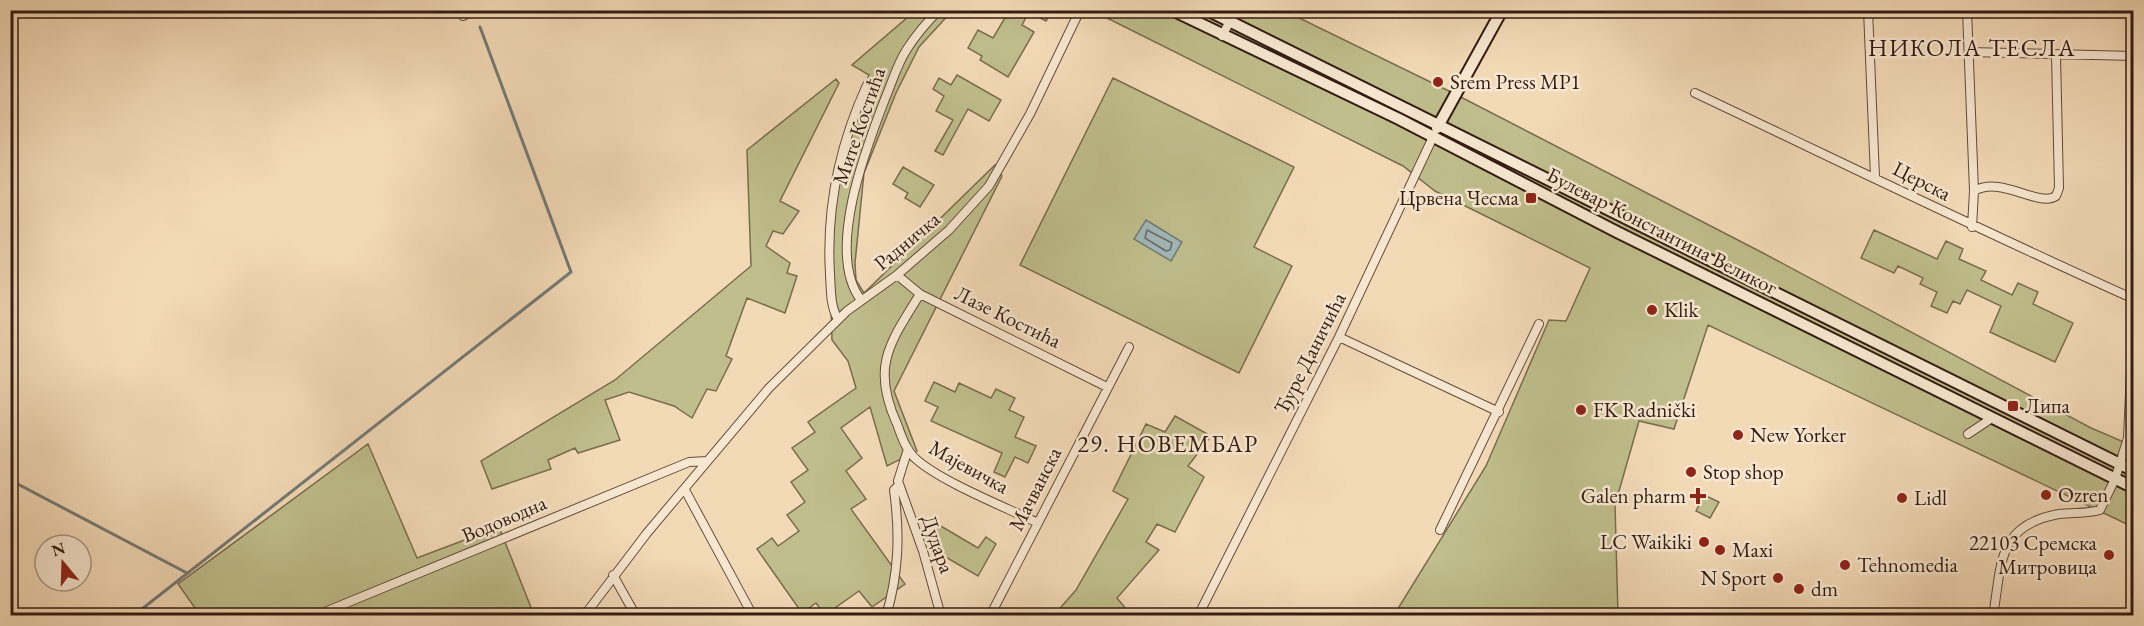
<svg xmlns="http://www.w3.org/2000/svg" width="2144" height="626" viewBox="0 0 2144 626" font-family="'EB Garamond',serif">
<rect width="100%" height="100%" fill="#f3dab7"/>
<filter id="stains"><feTurbulence type="fractalNoise" baseFrequency=".00333" numOctaves="4"/><feColorMatrix values="0 0 0 0 .2 0 0 0 0 .09 0 0 0 0 .02 0 0 0 .5 -.17"/></filter>
<radialGradient id="worn" r=".72"><stop offset=".6" stop-color="#630" stop-opacity="0"/><stop offset="1" stop-color="#630" stop-opacity=".3"/></radialGradient>
<path fill="#bfbe8c" stroke="#7a6d4f" stroke-width="1.5" d="M915,11H952L919,47L896,93L864,173L855,263L856,280L864,293L995,165L1002,176L894,391L917,451L887,466L870,407L841,428L862,458L846,471L866,499L851,509L905,584L872,607L859,591L825,615L816,603L802,613L757,549L772,538L778,546L799,531L787,515L805,502L791,482L808,470L792,448L815,432L808,422L856,388L848,361L832,340L828,217L851,117L869,75L852,65Z
M1009,11H1052L1046,21L1029,12L1022,25L1034,32L1008,77L980,60L982,56L968,48L978,30L993,38Z
M1093,11H1285L1453,93L1763,253L2091,428L2133,446V527L1708,325L1674,429L1639,421L1615,505L1618,615H1394L1486,466L1549,320L1566,321L1590,268L1435,191L1403,166Z
M957,75L1001,100L989,121L968,109L943,155L935,151L953,120L936,111L944,96L933,89L939,78L951,85Z
M1113,78L1294,167L1254,247L1292,266L1239,373L1020,265Z
M836,79L839,83L780,201L799,211L783,234L773,231L766,246L790,263L787,273L797,276L785,313L747,298L726,356L732,359L716,391L707,389L692,418L674,406L629,392L605,400L620,440L578,453L575,448L548,460L551,469L492,489L481,461L615,380L751,266L747,150Z
M903,167L934,185L920,207L905,198L908,193L893,184Z
M1874,230L1937,259L1946,241L1963,249L1959,259L1986,271L1981,280L2012,295L2018,283L2038,292L2033,304L2073,323L2055,362L1990,332L2001,306L1967,290L1960,304L1953,301L1947,313L1931,306L1937,292L1920,284L1923,278L1898,266L1894,273L1861,258Z
M934,382L955,392L959,383L991,398L996,389L1015,398L1009,410L1024,417L1015,437L1036,446L1028,463L1015,457L1005,477L994,472L1002,453L931,421L938,407L925,401Z
M1175,416L1211,436L1188,466L1204,477L1175,532L1157,524L1146,542L1159,550L1117,598L1131,615H1112L1106,609L1098,615H1054L1076,590L1128,499L1113,491L1146,424L1165,432Z
M368,444L417,558L499,527L534,615H200L178,584Z
M1704,495L1719,502L1710,518L1696,511Z
M939,525L978,548L986,537L996,544L978,576L944,556L938,565L929,541Z"/>
<path fill="#a0b8b9" stroke="#757a76" stroke-width="1.5" d="M1146,220L1182,242L1171,261L1134,239Z"/>
<g fill="none" stroke-linecap="round" stroke-linejoin="round">
<path stroke="#6a6a66" stroke-width="1.5" d="M1147,230L1172,243L1170,250L1166,251L1145,238Z"/>
<path stroke="#757a76" stroke-width="3" d="M10,480L187,573
M133,616L571,272L480,27"/>
<defs>
<path id="street" d="M461,10L463,16L475,10
M1868,10L1875,177
M1967,10L1974,191L1972,227
M1222,36L1236,10
M1969,52L2134,56
M1695,93C1841,162 1986,233 2134,299
M1974,191C2002,175 2038,208 2056,196L2059,188L2056,55
M897,275L920,294L1107,387
M920,294C889,344 871,367 897,424C902,437 906,451 917,460C944,483 1005,507 1038,523
M861,300C825,253 866,148 885,99C892,83 897,64 907,49C916,35 927,22 939,10
M838,319C830,306 831,289 830,274C826,207 839,146 867,85
M1339,337L1499,412
M1968,434L1992,418
M908,449L898,481L923,551L941,616
M685,490L753,616
M1440,530L1539,324
M613,575L636,616
M315,616L689,462L707,461
M584,616L647,533L769,388L847,311L897,275L949,230L989,186L1030,114L1080,10
M886,616C899,573 900,534 894,490L899,485
M990,616L1129,347
M1198,616L1339,337L1433,137
M1993,616C2002,565 1996,525 2059,514C2073,512 2086,514 2100,510L2115,479L2128,438L2134,304"/>
<path id="secondary" d="M1172,10L1399,119L1617,232L2134,488
M1207,10L2134,471
M1437,128L1502,10"/>
</defs>
<use href="#street" stroke="#644c3b" stroke-width="10"/>
<use href="#secondary" stroke="#341c12" stroke-width="14"/>
<use href="#street" stroke="#f7e7d0" stroke-width="8"/>
<use href="#secondary" stroke="#f7e7d0" stroke-width="10"/>
</g>
<g fill="#8f2418" stroke="#f7e7d0" stroke-width="2">
<circle cx="1438" cy="82" r="6"/>
<rect x="1525" y="192" width="12" height="12" rx="3"/>
<circle cx="1652" cy="310" r="6"/>
<rect x="2007" y="400" width="12" height="12" rx="3"/>
<circle cx="1581" cy="410" r="6"/>
<circle cx="1738" cy="435" r="6"/>
<circle cx="1691" cy="472" r="6"/>
<circle cx="2046" cy="495" r="6"/>
<path d="M1695 487h6v6h6v6h-6v6h-6v-6h-6v-6h6z"/>
<circle cx="1902" cy="498" r="6"/>
<circle cx="1704" cy="542" r="6"/>
<circle cx="1720" cy="550" r="6"/>
<circle cx="2109" cy="555" r="6"/>
<circle cx="1845" cy="565" r="6"/>
<circle cx="1778" cy="578" r="6"/>
<circle cx="1799" cy="589" r="6"/>
</g>
<g text-anchor="middle" stroke-width="5" stroke-linejoin="round" paint-order="stroke">
<g font-size="21" fill="#341c12" stroke="#f7e7d0" text-anchor="start">
<text x="1450" y="89">Srem Press MP1</text>
<text x="1519" y="205" text-anchor="end">Црвена Чесма</text>
<text x="1664" y="317">Klik</text>
<text x="2025" y="413">Липа</text>
<text x="1593" y="417">FK Radnički</text>
<text x="1750" y="442">New Yorker</text>
<text x="1703" y="479">Stop shop</text>
<text x="2058" y="502">Ozren</text>
<text x="1686" y="503" text-anchor="end">Galen pharm</text>
<text x="1914" y="505">Lidl</text>
<text x="1692" y="549" text-anchor="end">LC Waikiki</text>
<text x="2097" y="550" text-anchor="end">22103 Сремска<tspan x="2097" dy="24">Митровица</tspan></text>
<text x="1732" y="557">Maxi</text>
<text x="1857" y="572">Tehnomedia</text>
<text x="1766" y="585" text-anchor="end">N Sport</text>
<text x="1811" y="596">dm</text>
</g>
<g font-size="21" fill="#341c12" stroke="#f7e7d0">
<text transform="translate(859 126) rotate(-71)" y="7">Мите Костића</text>
<text transform="translate(1922 181) rotate(27)" y="7">Церска</text>
<text transform="translate(1662 231) rotate(27)" y="7">Булевар Константина Великог</text>
<text transform="translate(907 241) rotate(-40)" y="7">Радничка</text>
<text transform="translate(1008 317) rotate(26)" y="7">Лазе Костића</text>
<text transform="translate(1310 353) rotate(-63)" y="7">Ђуре Даничића</text>
<text transform="translate(969 467) rotate(29)" y="7">Мајевичка</text>
<text transform="translate(1035 489) rotate(-63)" y="7">Мачванска</text>
<text transform="translate(504 519) rotate(-23)" y="7">Водоводна</text>
<text transform="translate(938 544) rotate(71)" y="7">Дудара</text>
</g>
<g font-size="24" letter-spacing="1.5" fill="#341c12" stroke="#f7e7d0">
<text x="1972" y="56">НИКОЛА ТЕСЛА</text>
<text x="1168" y="452">29. НОВЕМБАР</text>
</g>
</g>
<rect width="2144" height="626" fill="none" stroke="#f3dab7" stroke-width="36"/>
<rect x="12" y="12" width="2120" height="602" fill="none" stroke="#341c12" stroke-width="3"/>
<rect x="18" y="18" width="2108" height="590" fill="none" stroke="#341c12" stroke-width="1.5"/>
<g transform="translate(63 563) rotate(341)"><circle r="28" fill="#f7e7d0" stroke="#a99684" stroke-width="1.5"/>
<path d="M0-4.5L10 22L0 15L-10 22Z" fill="#8f2418"/>
<text y="-9" font-size="16" font-weight="bold" text-anchor="middle" fill="#341c12">N</text>
</g>
<rect width="100%" height="100%" filter="url(#stains)"/>
<rect width="100%" height="100%" fill="url(#worn)"/>
</svg>
